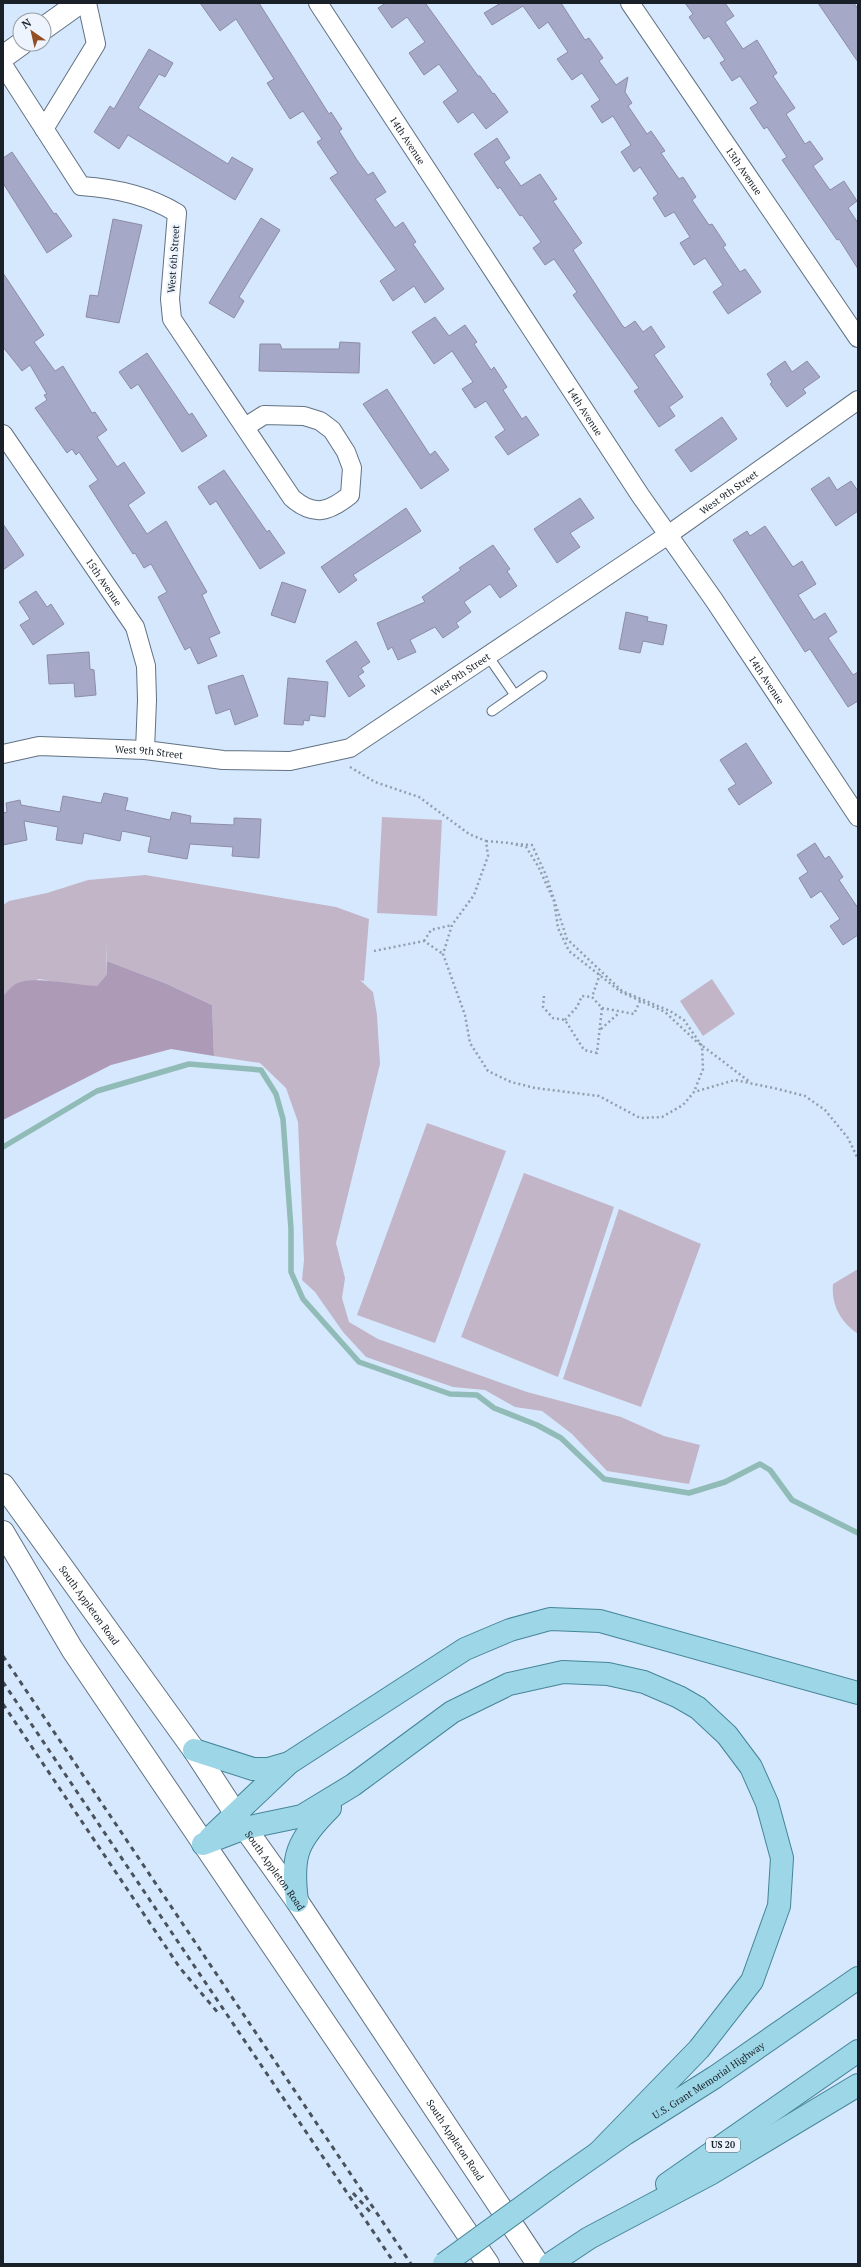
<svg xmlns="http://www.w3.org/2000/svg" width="861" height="2267" viewBox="0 0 861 2267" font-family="'PT Serif',serif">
<rect width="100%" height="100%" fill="#d6e8fd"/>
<path fill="#c2b5c8" d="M382,817L442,820L437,916L377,913Z
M145,875L336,907L369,919L364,981L360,980L373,992L377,1015L380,1064L336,1243L345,1278L342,1298L349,1322L378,1339L527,1392L621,1417L664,1436L700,1445L689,1484L607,1471L572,1434L542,1411L515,1407L485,1390L453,1387L366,1357L343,1332L315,1292L302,1280L304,1260L298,1122L286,1088L260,1063L214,1056L212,1005L167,984L107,961L106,943L107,974L97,986H80L39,979L3,996V905L9,901L47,893L88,880Z
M712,979L735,1014L703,1036L680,1001Z
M427,1123L506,1151L435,1343L357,1315Z
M524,1173L614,1207L558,1377L461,1337Z
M619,1209L701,1244L641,1407L563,1379Z
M858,1269V1334C841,1322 831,1306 833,1284Z"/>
<path fill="#ad9ab7" d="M107,961L167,984L212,1005L214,1056L171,1049L111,1065L3,1120V996C6,993 10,988 14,985C30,974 76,986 97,986L107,974Z"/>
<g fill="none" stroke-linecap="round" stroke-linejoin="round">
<path stroke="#90bbb6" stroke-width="5.5" d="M3,1147L97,1091L189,1064L261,1070L276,1094L283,1119L291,1229V1272L303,1299L359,1362L450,1394L477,1395L494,1408L537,1425L561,1438L604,1479L689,1493L725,1482L760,1464L770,1470L792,1500L858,1533"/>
</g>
<path fill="#a6a8c8" stroke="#8c8da4" d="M200,3H259L329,114L331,112L342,129L339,131L357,160L368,175L373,172L386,192L375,199L395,228L403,222L416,242L413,244L444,289L425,303L414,286L393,301L380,281L396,270L330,178L338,173L317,142L322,139L303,111L290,119L267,83L274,79L236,19L220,31Z
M386,3H428L426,4L478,76H480L493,94L494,93L508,112L486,129L473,112L458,123L443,102L458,91L439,64L424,75L409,53L425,42L407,17L392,28L378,8Z
M501,3H561L585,40L589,38L603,58L599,61L616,85L628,77L625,92L632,103L628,106L647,134L651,131L665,151L661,153L679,179L683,177L696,197L692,200L709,225L712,224L726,245L723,247L740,272L745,269L761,292L728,314L713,292L723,285L705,258L694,265L680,243L690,237L674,212L665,217L653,198L658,194L640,167L634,172L621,152L631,145L613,116L602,123L591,106L600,100L582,73L572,80L557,59L568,52L548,22L539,29L523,6L492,25L484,13Z
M685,3H725L734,16L725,22L743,49L757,40L777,73L773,76L795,108L786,114L805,144L810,141L823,159L813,166L830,190L844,181L857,201L848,208L858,223V269L839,239L837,240L782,160L787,157L767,127L764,129L750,108L758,103L740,76L732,81L720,63L725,60L709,36L704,39L689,17L693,14Z
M818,3H854L858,9V62Z
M149,49L173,63L165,77L159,74L138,108L228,164L232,157L253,169L235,200L128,135L119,149L94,132L110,106L114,109Z
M497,138L510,158L504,162L521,186L540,174L557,199L553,201L582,243L573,250L622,325L625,328L635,321L643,332L651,326L665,347L654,355L683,397L669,407L675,416L659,427L634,391L639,388L573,295L577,292L554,259L545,265L533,248L541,242L522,215L520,216L500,187L498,189L474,154Z
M12,152L54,214L56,213L72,236L47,253L3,183V158Z
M261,218L280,230L239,297L244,301L234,318L209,303Z
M113,219L142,225L119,323L86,317L90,295L98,296Z
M3,273L44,335L34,342L55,371L63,366L92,413L95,412L107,430L97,437L117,467L124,462L145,493L128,505L147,534L166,521L207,592L202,595L220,633L209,638L217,656L198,664L190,647L185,650L158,597L167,592L151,564L144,568L135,553L133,554L89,486L98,480L79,452L76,455L72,449L67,453L35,408L47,400L44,395L47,394L30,365L22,371L3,347Z
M435,317L449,336L465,325L477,342L474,344L491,370L494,367L507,387L503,390L522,419L526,416L539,435L508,455L495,437L505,430L486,401L475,408L462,389L473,382L452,351L434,364L412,332Z
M340,342L360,343L359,373L259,371L260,344H280L282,349H339Z
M147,353L189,415L192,413L207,436L182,452L138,384L131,389L119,372Z
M785,361L792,372L807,361L820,377L803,389L806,393L787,407L770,384L772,382L767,374Z
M387,389L430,455L435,451L449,470L421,489L363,404Z
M722,417L737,439L691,472L675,450Z
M224,470L267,532L269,530L285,553L260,569L216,501L210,505L198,487Z
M829,477L837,490L851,481L858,491V511L836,526L811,489Z
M580,498L594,518L570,533L580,547L557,563L534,529Z
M406,508L421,531L353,575L357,580L339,593L321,567Z
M3,524L24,555L3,570Z
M765,526L793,567L802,561L816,584L798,595L814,620L825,613L837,632L828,638L853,675L858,672V701L848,707L810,649L805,652L733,540L747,531L750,536Z
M493,545L510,569L507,571L517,586L500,598L490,584L464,602L471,612L456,623L459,627L443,638L435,627L410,640L416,652L398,660L392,647L388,650L377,623L425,602L422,597L461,570L459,568Z
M282,582L306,590L295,623L271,615Z
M36,591L47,607L51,604L64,624L33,645L20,625L30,619L19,602Z
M626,612L648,617L647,621L667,625L663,645L643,641L640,653L619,649Z
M356,641L370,662L361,668L364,672L358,676L365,686L349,697L326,661Z
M89,652L90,669L94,670L96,695L75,697L74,683L49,684L47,655Z
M243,675L258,716L235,725L230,709L216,714L208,686Z
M288,678L328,682L325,717L310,715L309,721L304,720L303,725L284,724Z
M746,743L772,783L739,805L728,789L736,784L720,760Z
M104,793L128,798L125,810L170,820L172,812L191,816L190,823L234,825V818L261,819L259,858L232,856L233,847L190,844L187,859L148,852L151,837L122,831L120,841L84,833L82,844L56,840L58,827L24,821L27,840L3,845V813L7,812L6,803L20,800L21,805L60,812L63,796L101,803Z
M815,843L825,859L829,856L843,877L839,880L858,908V935L843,945L830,926L840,919L821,891L811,898L799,878L808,872L797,855Z"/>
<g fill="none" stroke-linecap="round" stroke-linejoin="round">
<defs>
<path id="service" d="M488,656L515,695
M492,711L542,676"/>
<g id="minor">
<path id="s1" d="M318,3L640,495L714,600L858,817"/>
<path id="s2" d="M630,3L858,338"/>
<path d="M3,65L81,186C113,188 149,196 177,213L170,299L172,319L292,498C314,517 329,512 350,495L352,468L346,452L332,430L320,421L304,416L264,415L245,427"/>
<path d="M44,129L96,44L87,3"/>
<path id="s3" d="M3,434L135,627L146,666L147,700L145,750"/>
<path id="s4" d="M3,754L39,746L145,750L223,760L290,761L350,748L668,535L858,400"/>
</g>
<path id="tertiary" d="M44,28L79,3
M3,57L21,44"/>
<g id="secondary">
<path id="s5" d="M3,1485L194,1750L245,1828L297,1901L538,2264"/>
<path d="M3,1532L72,1649L488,2264"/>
</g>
<g id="primary">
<path d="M194,1750L253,1769H268L289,1763"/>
<path d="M210,1838L289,1763L465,1649L510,1630L550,1619L600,1621L858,1693"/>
<path d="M203,1844L245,1828L302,1816L353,1785L452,1712L509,1684L563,1672L608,1674L644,1682L679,1697L698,1708L727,1735L751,1767L767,1803L782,1858L779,1906L752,1981L699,2049L598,2153"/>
<path d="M297,1901C291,1855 297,1841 330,1808"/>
<path id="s6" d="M558,2181L625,2134L715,2077L858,1978"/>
<path d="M667,2184L858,2051"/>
<path d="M550,2264L589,2238L710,2174L858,2085"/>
</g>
</defs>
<use href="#service" stroke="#627284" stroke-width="11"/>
<use href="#minor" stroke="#627284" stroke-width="20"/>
<use href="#tertiary" stroke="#627284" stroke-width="24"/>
<use href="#secondary" stroke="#627284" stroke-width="24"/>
<use href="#primary" stroke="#458599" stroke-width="24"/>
<path stroke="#909ead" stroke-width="2.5" stroke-dasharray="2 3" stroke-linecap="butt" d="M350,767L375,782L419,797L469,834L486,841L488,856L474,895L452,925L443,954L465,1015L470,1043L488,1071L511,1082L535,1088L599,1096L640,1118L662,1117L683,1105L694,1092L735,1080L778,1089L805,1096L825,1110L848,1138L858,1159
M486,841L510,843L526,847L538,866L554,901L558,928L569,951L621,992L665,1012L696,1041L750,1082
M516,844L532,845L546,875L567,939L622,991L670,1011L684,1020L702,1046L703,1069L694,1092
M424,941L431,930L452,925
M374,951L424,941L443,954
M544,996L543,1007L553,1018L565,1020L584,1050L597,1053L602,1008L592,997L600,974
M602,1008L634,1014L640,1001
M565,1020L577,1007L582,996L592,997
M601,1029L619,1013"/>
<use href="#service" stroke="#fff" stroke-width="9"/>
<use href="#minor" stroke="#fff" stroke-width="18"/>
<use href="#tertiary" stroke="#fff" stroke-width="22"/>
<use href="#secondary" stroke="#fff" stroke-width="22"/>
<use href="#primary" stroke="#9dd6e6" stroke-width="22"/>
<path stroke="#49525d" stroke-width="3" stroke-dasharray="5 5" stroke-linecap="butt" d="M3,1656L411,2264
M3,1682L395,2264
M3,1704L180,1968L219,2014
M353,2193L373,2215"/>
<defs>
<path id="primary-bridge" d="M444,2264L558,2181"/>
</defs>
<use href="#primary-bridge" stroke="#458599" stroke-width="24" stroke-linecap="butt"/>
<use href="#primary-bridge" stroke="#9dd6e6" stroke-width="22"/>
</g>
<g text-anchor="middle" stroke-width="4" stroke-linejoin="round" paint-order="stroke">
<rect fill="#edf4fd" stroke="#596067" stroke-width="1" x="706" y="2138" width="34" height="14" rx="3"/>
<g font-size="9" font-weight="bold" fill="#192027">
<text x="723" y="2148">US 20</text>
</g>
<g font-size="10" fill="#192027" stroke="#edf4fd">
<text dy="4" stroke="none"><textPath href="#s1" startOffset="164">14th Avenue</textPath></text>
<text dy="4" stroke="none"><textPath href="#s2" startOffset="203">13th Avenue</textPath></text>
<text transform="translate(173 259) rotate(-86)" y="4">West 6th Street</text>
<text dy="4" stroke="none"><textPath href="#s1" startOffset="488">14th Avenue</textPath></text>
<text dy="4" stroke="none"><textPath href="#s4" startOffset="807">West 9th Street</textPath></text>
<text dy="4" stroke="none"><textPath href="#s3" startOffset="179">15th Avenue</textPath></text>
<text dy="4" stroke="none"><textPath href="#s4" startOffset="483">West 9th Street</textPath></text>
<text dy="4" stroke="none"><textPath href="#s1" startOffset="812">14th Avenue</textPath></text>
<text dy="4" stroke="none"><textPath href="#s4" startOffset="147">West 9th Street</textPath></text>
<text dy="4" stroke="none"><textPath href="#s5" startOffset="148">South Appleton Road</textPath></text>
<text dy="4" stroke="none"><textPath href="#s5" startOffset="472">South Appleton Road</textPath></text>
<text dy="4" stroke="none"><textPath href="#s6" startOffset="181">U.S. Grant Memorial Highway</textPath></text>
<text dy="4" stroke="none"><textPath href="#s5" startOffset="796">South Appleton Road</textPath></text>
</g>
</g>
<rect width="861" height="2267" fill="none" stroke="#192027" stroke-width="8"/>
<g transform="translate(32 32) rotate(326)"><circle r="19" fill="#edf4fd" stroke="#989fa7"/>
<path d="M0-3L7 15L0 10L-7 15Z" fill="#934e23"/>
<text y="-6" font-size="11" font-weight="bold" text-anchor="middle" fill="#192027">N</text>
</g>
</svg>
